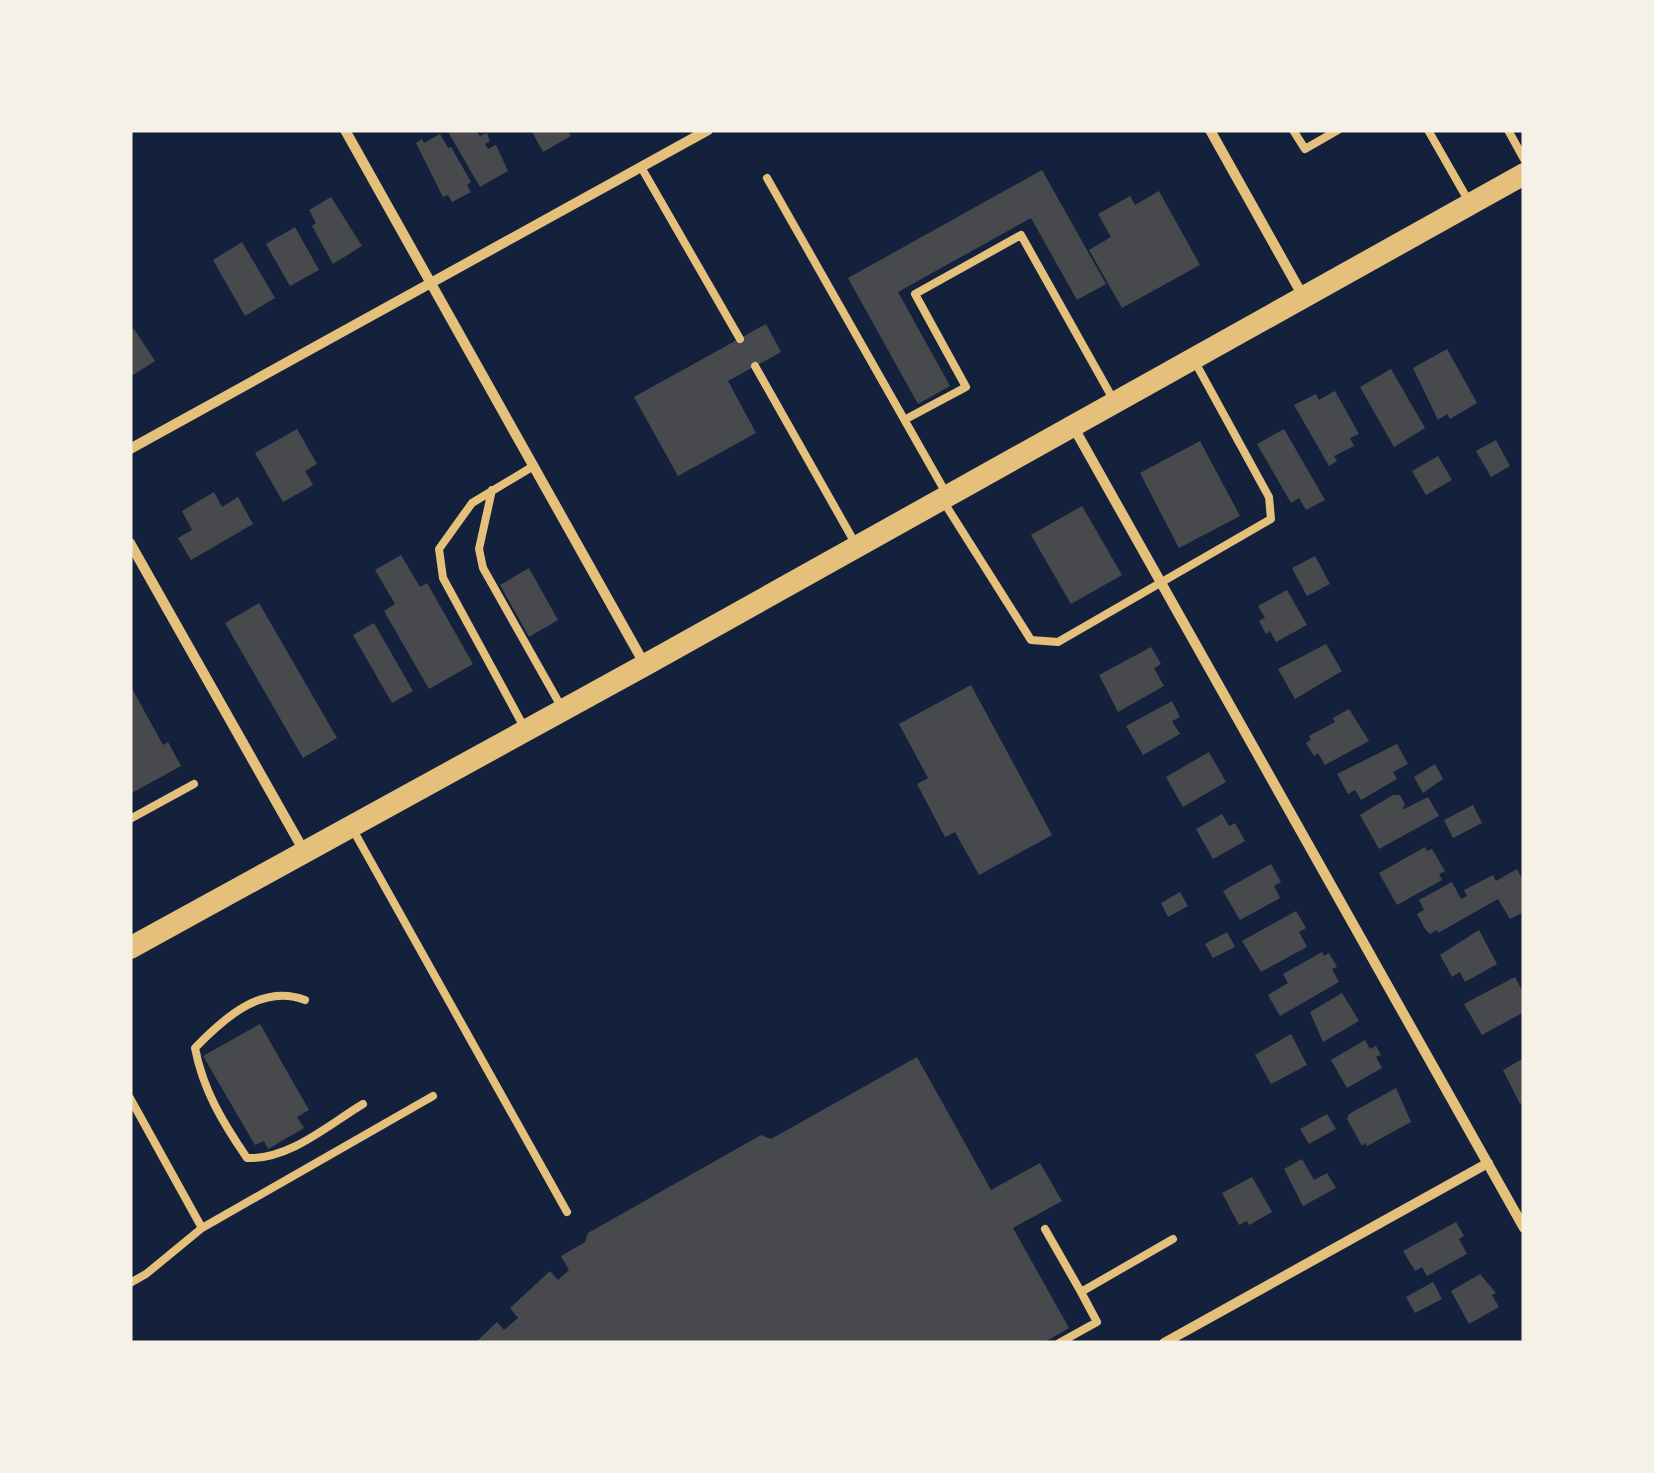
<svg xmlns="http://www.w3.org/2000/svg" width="1654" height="1473" viewBox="0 0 1654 1473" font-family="'Alegreya Sans',sans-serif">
<rect width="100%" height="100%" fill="#14213d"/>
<path fill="#48494c" d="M447,130H475L480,136L487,133L490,141L485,144L488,149L496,145L508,171L480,187Z
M531,130H567L571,136L543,152Z
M440,134L448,148L451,147L471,182L467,185L471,192L452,202L448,195L443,197L416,143L422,139L424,143Z
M1042,170L1106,284L1077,300L1031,218L898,292L950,386L918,404L848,278Z
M1159,191L1200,265L1122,308L1089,250L1111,237L1098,214L1130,196L1135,205Z
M331,197L362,246L333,264L312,226L316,223L309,210Z
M295,227L319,270L290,286L266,244Z
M242,242L275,298L245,316L213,260Z
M766,324L781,352L728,381L756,433L678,476L634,397Z
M134,329L155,361L130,377V331Z
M1447,349L1477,403L1450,419L1447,414L1438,420L1413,368Z
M1391,369L1425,428L1394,447L1360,387Z
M1335,391L1359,434L1350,438L1354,446L1334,456L1337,461L1329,466L1294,405L1316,394L1319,400Z
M297,429L317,464L305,471L313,485L283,502L255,453Z
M1284,429L1325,500L1306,510L1299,498L1291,503L1257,444Z
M1496,440L1510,466L1491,477L1476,451Z
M1200,441L1240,516L1179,548L1140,473Z
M1438,456L1452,480L1426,495L1412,471Z
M214,492L222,507L238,497L253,524L191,560L178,538L192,530L182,511Z
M1082,506L1122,575L1071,604L1031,535Z
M401,555L420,587L427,583L473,664L429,689L384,611L395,604L375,570Z
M1315,556L1330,584L1307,596L1292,568Z
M529,568L558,620L529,637L500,585Z
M1287,590L1307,625L1276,642L1270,631L1266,634L1259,621L1265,618L1258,606Z
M259,603L337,738L303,758L225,623Z
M374,623L413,691L392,703L353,635Z
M1326,644L1342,671L1295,699L1278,669Z
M1151,647L1161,664L1154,668L1164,686L1118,712L1099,675Z
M130,685L163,745L168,742L181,766L130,794Z
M971,685L1052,835L979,875L955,832L945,837L917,784L928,778L899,724Z
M1172,701L1180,717L1172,721L1180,734L1143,755L1126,726Z
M1349,709L1369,741L1325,765L1318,753L1314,756L1306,743L1311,740L1309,736L1335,722L1333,718Z
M1397,744L1408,764L1393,772L1397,779L1361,800L1355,790L1348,794L1337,774Z
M1209,752L1226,782L1183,807L1166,777Z
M1435,764L1443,779L1423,793L1414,777Z
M1393,795H1400L1405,804L1402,810L1428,797L1439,816L1379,849L1360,815Z
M1473,805L1482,823L1453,838L1444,820Z
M1222,814L1229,826L1235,823L1245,841L1213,859L1196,829Z
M1425,847L1427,851L1432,849L1445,871L1439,874L1442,880L1397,905L1379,873Z
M1271,864L1281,882L1274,886L1280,898L1240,920L1223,891Z
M1517,869L1524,882V912L1510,919L1498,899L1438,933L1437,930L1430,934L1425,929L1417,914L1424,910L1419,900L1452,882L1461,899L1467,896L1464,890L1493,875L1496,881Z
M1180,892L1188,906L1168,917L1161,903Z
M1296,911L1306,928L1299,932L1307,947L1261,972L1242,941Z
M1479,930L1497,964L1465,982L1460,972L1452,977L1440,955Z
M1227,932L1235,947L1213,958L1205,944Z
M1322,952L1324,956L1329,953L1337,967L1332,969L1339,982L1280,1016L1268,995L1288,983L1283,974Z
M1515,977L1524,994V1012L1482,1035L1464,1004Z
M1342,993L1359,1021L1323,1042L1310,1012Z
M260,1024L309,1110L297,1117L304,1128L268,1149L264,1141L255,1145L203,1056Z
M1291,1034L1307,1065L1271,1084L1255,1055Z
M1365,1040L1370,1049L1376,1046L1381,1055L1376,1057L1382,1068L1347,1088L1331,1060Z
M917,1057L991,1190L1040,1163L1062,1201L1013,1228L1069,1328L1043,1343H475L497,1322L504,1330L518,1318L510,1308L550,1271L558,1280L569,1270L561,1256L585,1242L588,1233L761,1135L771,1139Z
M1524,1058V1101L1520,1104L1503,1070Z
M1396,1088L1411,1122L1367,1146L1365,1143L1362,1146L1347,1119L1349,1114Z
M1327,1114L1336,1129L1309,1144L1300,1129Z
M1302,1159L1314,1180L1327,1173L1336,1188L1303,1206L1284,1169Z
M1252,1177L1272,1212L1249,1225L1247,1221L1239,1225L1222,1193Z
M1456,1222L1464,1236L1459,1239L1467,1254L1427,1276L1422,1267L1415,1271L1403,1251Z
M1480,1274L1496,1293L1492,1295L1499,1307L1469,1324L1451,1291Z
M1433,1282L1442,1299L1415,1313L1406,1297Z"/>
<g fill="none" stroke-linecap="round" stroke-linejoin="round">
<path stroke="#e5c07b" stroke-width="8" d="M1293,130L1305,149L1338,130
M1428,130L1468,200
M1508,130L1524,159
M641,167L740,339
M767,178L946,493
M755,366L855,543
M906,419L966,387L915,294L1021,235L1113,399
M492,490L479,549L483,568L562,708
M945,504L1031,640L1058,642L1271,519L1269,497L1195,362
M524,727L443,578L439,549L472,503L532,467
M130,819L194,784
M352,828L567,1212
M305,1000C262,983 223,1019 195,1048C203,1090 223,1123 247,1158C289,1160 328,1125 363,1104
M130,1098L202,1228
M1045,1229L1081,1292
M130,1283L146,1274L202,1228L433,1096
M1059,1343L1097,1322L1081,1292L1173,1239"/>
<path stroke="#e5c07b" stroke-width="10" d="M345,130L645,665
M1210,130L1304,298
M1074,428L1524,1228
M130,449L708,130
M130,543L304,851
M1164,1343L1488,1163"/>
<path stroke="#e5c07b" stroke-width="22" d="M130,948L645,665L1524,174"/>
</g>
<rect width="1654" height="1473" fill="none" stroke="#f6f1e7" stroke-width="265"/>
</svg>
